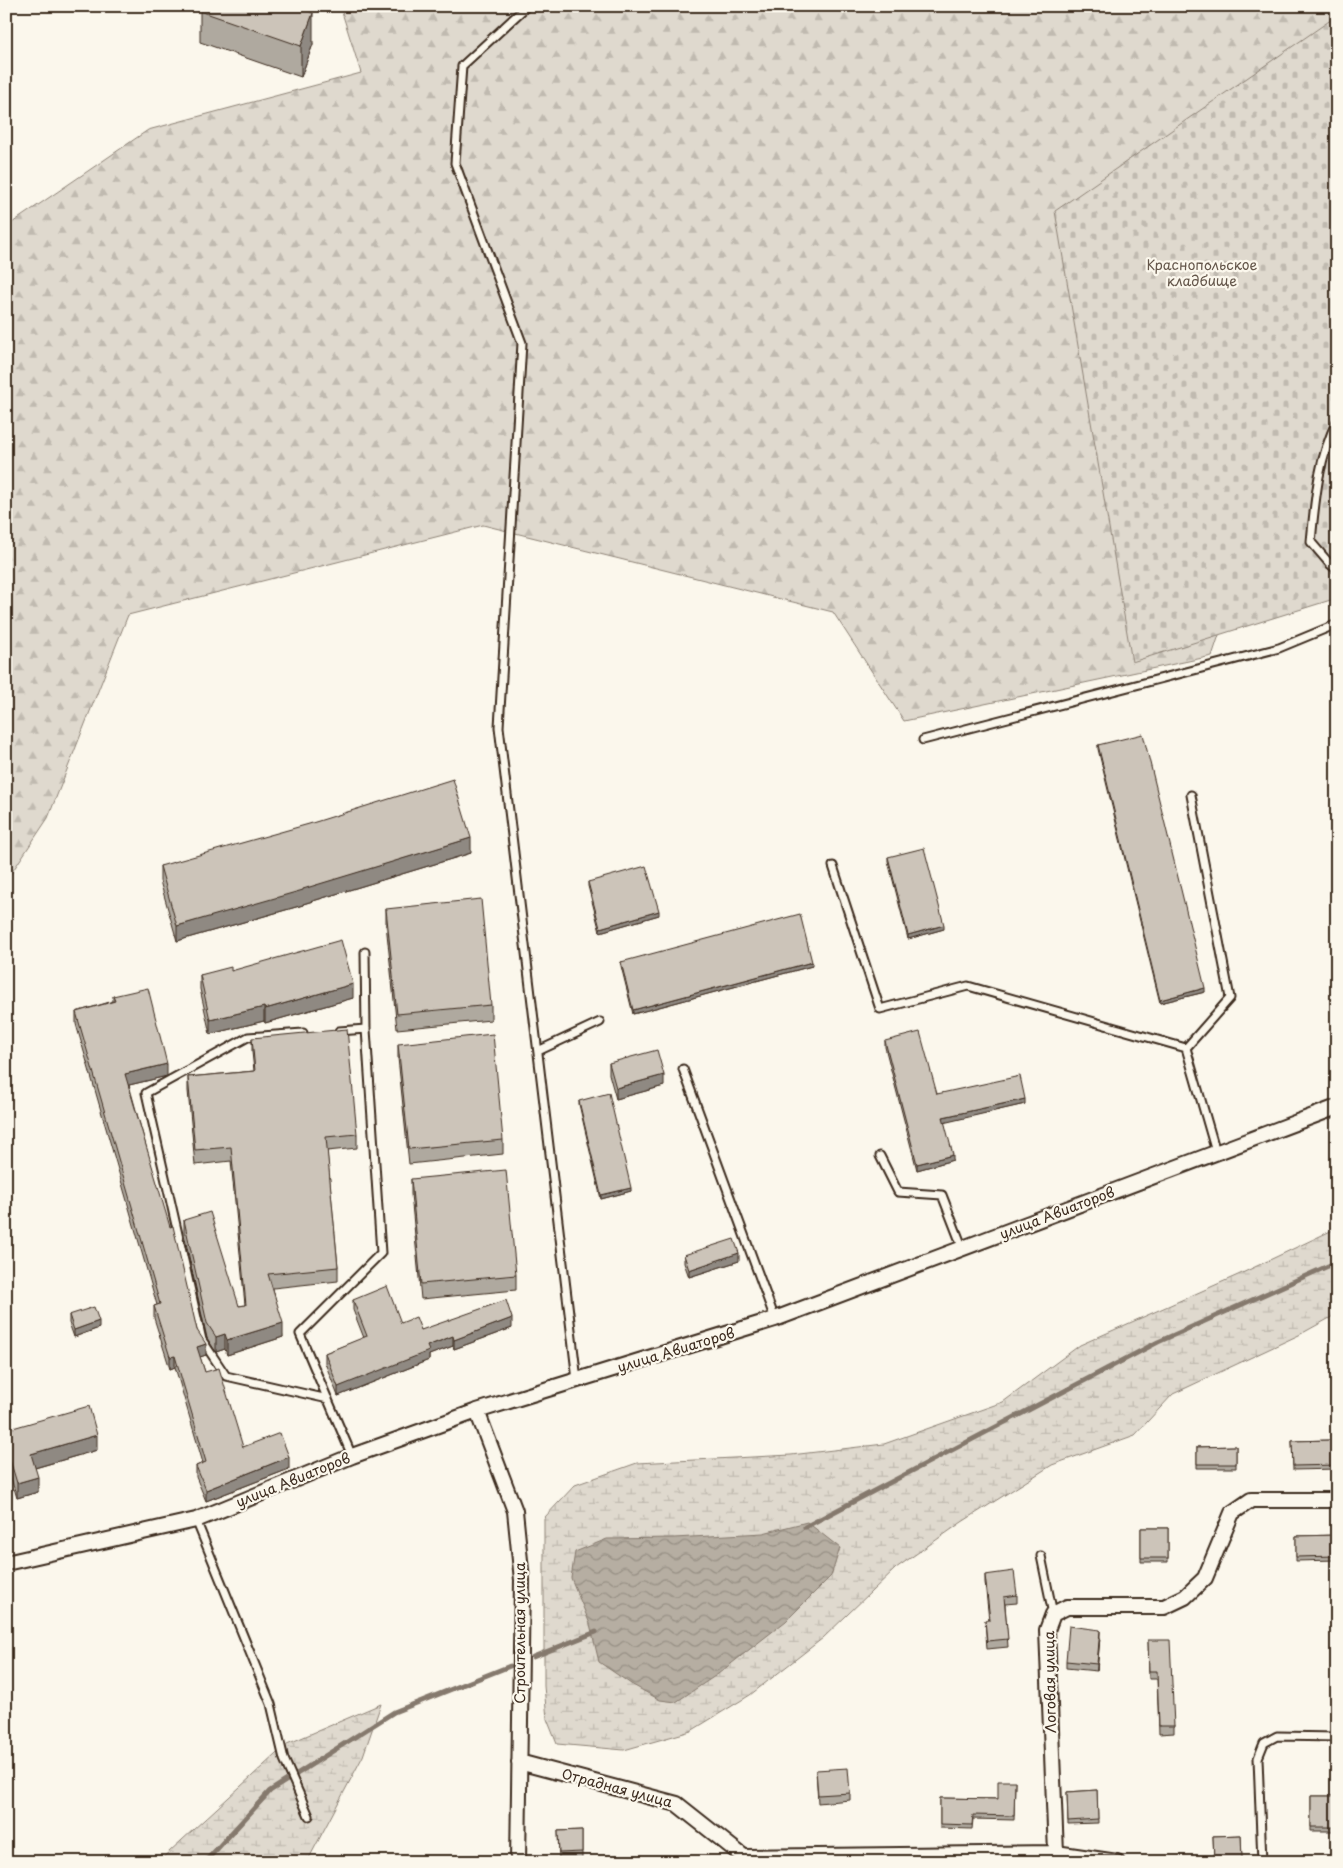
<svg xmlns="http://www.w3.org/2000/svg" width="1343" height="1868" viewBox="0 0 1343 1868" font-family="'Playpen Sans',sans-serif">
<defs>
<pattern id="forest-firs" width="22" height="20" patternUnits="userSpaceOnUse" patternTransform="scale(1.25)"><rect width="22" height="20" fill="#dfd9ce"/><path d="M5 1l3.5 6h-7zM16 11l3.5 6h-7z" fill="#c0bab0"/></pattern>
<pattern id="wetland-marsh" width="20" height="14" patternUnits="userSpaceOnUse" patternTransform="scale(1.25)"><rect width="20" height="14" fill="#dfd9ce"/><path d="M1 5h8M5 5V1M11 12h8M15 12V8" fill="none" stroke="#c0bab0"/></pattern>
<pattern id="cemetery-stones" width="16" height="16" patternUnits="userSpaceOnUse" patternTransform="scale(1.25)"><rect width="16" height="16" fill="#dfd9ce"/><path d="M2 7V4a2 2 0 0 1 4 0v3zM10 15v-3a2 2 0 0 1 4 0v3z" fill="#c0bab0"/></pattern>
<pattern id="water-waves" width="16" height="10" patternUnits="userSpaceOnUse" patternTransform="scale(1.25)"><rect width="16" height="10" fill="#b6aea2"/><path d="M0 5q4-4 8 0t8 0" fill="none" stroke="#958e83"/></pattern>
</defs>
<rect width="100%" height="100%" fill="#fbf7ec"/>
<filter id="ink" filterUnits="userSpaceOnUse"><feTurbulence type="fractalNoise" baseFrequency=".02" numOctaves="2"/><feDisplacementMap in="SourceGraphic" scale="10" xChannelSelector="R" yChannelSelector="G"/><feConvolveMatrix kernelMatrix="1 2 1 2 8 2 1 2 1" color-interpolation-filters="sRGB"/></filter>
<g filter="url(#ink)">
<path fill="url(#forest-firs)" stroke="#8d8276" d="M340,6H1337V405L1230,602L1212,656L904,721L833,612L483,525L128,615L48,818L6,881V227L148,130L361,73Z"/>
<path fill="url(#wetland-marsh)" stroke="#8d8276" d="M1337,1228V1314L1299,1335L1173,1394L1135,1435L1052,1465L962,1522L896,1568L823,1638L750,1695L691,1731L624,1750L557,1744L547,1719L544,1686V1518L575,1485L637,1463L791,1455L884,1444L1003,1402L1080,1345L1238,1275Z
M381,1704L363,1756L307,1862H158L287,1744Z"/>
<path fill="url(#cemetery-stones)" stroke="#8d8276" d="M1335,17L1337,18V598L1132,662L1055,211Z"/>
<path fill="url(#water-waves)" stroke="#85796d" d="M807,1522L840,1548L831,1576L786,1621L718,1674L676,1702L660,1700L631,1684L599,1662L590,1624L571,1578L575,1552L607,1539L674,1538L763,1533Z"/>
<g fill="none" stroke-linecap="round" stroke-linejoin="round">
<path stroke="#85796d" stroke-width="5" d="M805,1527L1158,1342L1337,1262
M533,1657L596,1632
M205,1862L270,1791L394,1712L510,1666"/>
<defs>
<path id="lane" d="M527,6L462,66L455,163L522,343L499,727L577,1380
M1337,421C1318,459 1315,500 1311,542L1329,563L1337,570
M923,740L1279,648L1337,624
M833,866L880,1009L968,986L1186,1048L1216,1152
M339,1031L366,1029
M303,1033L248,1037L146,1093L202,1340L226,1376L328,1399
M1186,1048L1230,998L1191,795
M538,1051L600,1022
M683,1069L775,1319
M880,1156L898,1192L942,1195L963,1249
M352,1456L300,1334L381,1253L366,1029L365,952
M196,1520L271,1704L284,1759L309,1816
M1041,1556L1053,1614
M1262,1862L1258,1758L1264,1743L1277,1736L1337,1737"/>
<path id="street" d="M477,1411L515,1511L522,1580L518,1862
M6,1563L196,1520L352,1456L477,1411L775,1319L1337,1107
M519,1762L677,1804L744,1857L1056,1853L1117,1862
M1056,1853L1047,1630L1053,1614L1067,1607H1164L1185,1597L1205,1578L1232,1513L1251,1500H1337"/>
</defs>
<use href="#lane" stroke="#3b2a1e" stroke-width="11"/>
<use href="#street" stroke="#3b2a1e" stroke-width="18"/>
<use href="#lane" stroke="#fbf7ec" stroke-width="7"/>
<use href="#street" stroke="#fbf7ec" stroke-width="14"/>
</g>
<path fill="#afa99f" stroke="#3b2a1e" d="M304,10L313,44L301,77L200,42V11Z
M1098,745L1205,992L1160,1003L1098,749Z
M471,853L303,904V905L177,941L160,881V866Z
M888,857L944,929L908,939L888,861Z
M588,882L659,915L600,932L588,886Z
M386,909L491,1005V1020L397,1029L386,924Z
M621,962L812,966L633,1014L621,966Z
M231,971L353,998L265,1023L264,1021L210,1034L200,989V975Z
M113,996L167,1076L129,1085L197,1330L206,1355L200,1357L205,1372L243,1447L289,1469L206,1501L196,1477V1466L203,1463L175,1367L170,1369L154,1318V1306L157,1305L76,1024V1012L113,1001Z
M252,1038L357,1134V1148L327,1151L338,1267V1281L273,1288L283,1337L227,1355L225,1349L216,1352L207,1338L184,1234V1220L239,1306L245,1305L231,1161L195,1165L188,1091V1077L254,1071L252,1052Z
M885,1041L937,1094L1025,1104L944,1122L953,1160L917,1170L885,1047Z
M398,1044L503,1140V1154L409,1164L398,1058Z
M609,1063L664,1086L616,1099L609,1074Z
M579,1101L631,1191L601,1199L579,1104Z
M411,1179L516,1275V1290L421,1299L411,1194Z
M684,1255L739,1261L689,1277L684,1263Z
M353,1300L401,1323L421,1330L512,1328L454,1349L453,1346L429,1355V1360L338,1396L325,1363V1353L364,1338L353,1310Z
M69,1315L99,1328L74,1337L69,1323Z
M6,1430L97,1450L35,1468L38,1492L17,1498L10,1475Z
M1337,1435V1469L1293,1470L1292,1441L1331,1440Z
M1236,1446V1468H1197V1447Z
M1141,1528H1168V1562H1141Z
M1337,1535V1560L1296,1561V1536Z
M985,1575L1017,1595V1603L1005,1604L1008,1647L987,1649L985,1620H989L985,1582Z
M1100,1637L1097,1671L1066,1668V1661Z
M1148,1640L1174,1726V1733L1159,1734L1157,1679H1149Z
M816,1770L850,1793V1800L818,1803Z
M1015,1781L1014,1820L973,1819L972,1829L940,1828V1798L998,1799Z
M1097,1790L1098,1823L1068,1824L1067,1792Z
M1311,1796H1337V1831H1311Z
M582,1830V1860L559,1861L558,1831Z
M1241,1835L1242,1862H1214L1213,1836Z"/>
<path fill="#8f8982" stroke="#3b2a1e" d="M313,13V44L301,77V46Z
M471,838V853L303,904V905L177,941V926Z
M659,911V915L600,932V928Z
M944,925V929L908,939V935Z
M812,962V966L633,1014V1010Z
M353,984V998L265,1023V1009Z
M1205,988V992L1160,1003V1000Z
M264,1007V1021L210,1034V1020Z
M167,1064V1076L125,1086V1074Z
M664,1075V1086L616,1099V1088Z
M1025,1099V1104L943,1123V1117Z
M953,1155V1160L917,1170V1164Z
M631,1188V1191L601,1199V1195Z
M739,1253V1261L689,1277V1270Z
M512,1318V1328L454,1349V1340Z
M99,1321V1328L74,1337V1330Z
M283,1323V1337L227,1355V1340Z
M225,1334V1349L216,1352V1337Z
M453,1336V1346L429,1355V1360L338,1396V1387L427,1346Z
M206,1344V1355L197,1358V1347Z
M175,1356V1367L170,1369V1357Z
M97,1435V1450L31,1469V1454Z
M289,1457V1469L206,1501V1490Z
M10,1460V1475L6,1476V1461Z
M38,1477V1492L17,1498V1483Z
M1100,1630V1637L1097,1671V1664Z"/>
<path fill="#ccc4b9" stroke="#3b2a1e" d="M201,6H303L302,9L313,13L301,46L200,11Z
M1143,734L1205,988L1160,1000L1098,745Z
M453,779L471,838L303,889V890L177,926L160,866L309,824Z
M924,848L944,925L908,935L888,857Z
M646,866L659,911L600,928L588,882Z
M481,899L491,1005L397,1014L386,909Z
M800,914L812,962L633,1010L621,962Z
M341,940L353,984L265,1009L264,1007L210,1020L200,975L231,967V971Z
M148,988L167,1064L125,1074L170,1227L173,1226L197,1330L206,1344L197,1347L205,1372L219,1368L243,1447L280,1433L289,1457L206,1490L196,1466L206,1462L175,1356L170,1357L154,1306L160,1304L76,1012L115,1001L113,996Z
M347,1029L357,1134L326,1137L338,1267L268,1274L283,1323L227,1340L225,1334L216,1337L207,1323L184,1220L210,1212L239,1306L246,1305L231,1147L195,1150L188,1077L255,1071L252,1038Z
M920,1032L937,1094L1020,1076L1025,1099L943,1117L953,1155L917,1164L885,1041Z
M493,1034L503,1140L409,1149L398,1044Z
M657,1050L664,1075L616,1088L609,1063Z
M609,1093L631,1188L601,1195L579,1101Z
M506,1170L516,1275L421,1284L411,1179Z
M734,1239L739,1253L689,1270L684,1255Z
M387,1286L401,1323L416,1317L421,1330L506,1300L512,1318L454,1340L453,1336L427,1346L429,1351L338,1387L325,1353L367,1336L353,1300Z
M94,1307L99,1321L74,1330L69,1315Z
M89,1406L97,1435L31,1454L38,1477L17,1483L10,1460L6,1461V1430Z
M1330,1435H1337V1465L1293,1466L1292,1441L1331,1440Z
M1236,1446V1464H1197V1447Z
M1141,1528H1168V1558H1141Z
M1337,1535V1556L1296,1557V1536Z
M1014,1571L1017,1595L1004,1597L1008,1639L987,1641L985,1620H990L985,1575Z
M1069,1626L1100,1630L1097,1664L1066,1661Z
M1148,1640H1170L1174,1726H1159L1157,1671H1149Z
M848,1768L850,1793L818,1795L816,1770Z
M998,1781H1015L1014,1816L973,1815L972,1825L940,1824V1798L998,1799Z
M1097,1790L1098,1819L1068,1821L1067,1792Z
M1311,1796H1337V1827H1311Z
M582,1830V1852L559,1853L558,1831Z
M1241,1835L1242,1859L1214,1861L1213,1836Z"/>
</g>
<g text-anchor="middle" stroke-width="4.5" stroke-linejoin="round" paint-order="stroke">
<g font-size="14" fill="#64564a" stroke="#fbf7ec">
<text x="1202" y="270">Краснопольское<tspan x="1202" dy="16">кладбище</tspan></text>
</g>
<g font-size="14" fill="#3b2a1e" stroke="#fbf7ec">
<text transform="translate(1057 1213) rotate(-21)" y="5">улица Авиаторов</text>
<text transform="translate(676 1350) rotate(-17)" y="5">улица Авиаторов</text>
<text transform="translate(293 1480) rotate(-22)" y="5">улица Авиаторов</text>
<text transform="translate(520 1633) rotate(-90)" y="5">Строительная улица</text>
<text transform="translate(1050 1682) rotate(-91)" y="5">Логовая улица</text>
<text transform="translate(617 1788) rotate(15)" y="5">Отрадная улица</text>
</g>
</g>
<rect width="1343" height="1868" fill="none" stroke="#fbf7ec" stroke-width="25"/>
<rect x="12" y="12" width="1318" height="1843" fill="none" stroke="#3b2a1e" stroke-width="2" filter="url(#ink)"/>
</svg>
